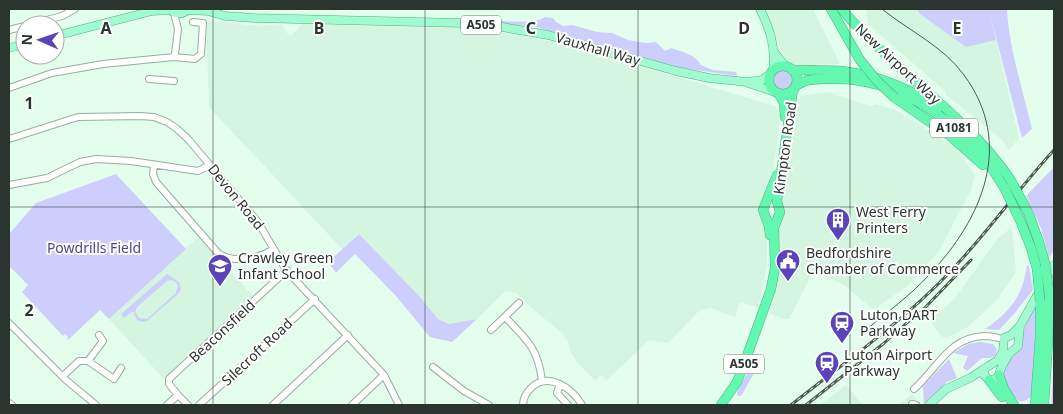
<svg xmlns="http://www.w3.org/2000/svg" width="1063" height="414" viewBox="0 0 1063 414" font-family="'Noto Sans',sans-serif">
<rect width="100%" height="100%" fill="#e4feee"/>
<path fill="#d4f6e1" d="M763,9H813L840,64L795,65L786,61Z
M866,9H989L1019,138L1009,150L1000,138L946,95V92L868,24Z
M206,20L258,26L281,24L290,37L302,24L463,28L515,34L577,47L775,106L781,116L773,169L758,215L767,227V266L758,308L740,302L735,317L711,308L700,310L668,343L649,340L606,381L601,375L595,381L577,362L571,353L567,340L562,333L529,306L517,293L505,291L477,319L449,324L438,319L358,234L342,249L209,107Z
M828,92L870,106L876,104L898,111L955,147L975,175L971,190L939,251L909,285L875,309L870,307L844,285L814,270L789,319H785L770,314L777,286L779,269L778,226L785,211L782,205L785,174L795,106L801,96Z
M1012,227L1016,272L997,300L968,327L946,338L942,337L930,321L954,299L998,238Z
M199,236L254,297L164,379L109,319Z
M846,385L863,405H820Z
M912,394L921,405H898Z"/>
<path fill="#cecefc" fill-rule="evenodd" d="M917,9H1007C1009,49 1023,90 1032,129L1022,138L989,10L996,40L966,47L920,14Z
M545,17L553,18L556,22L563,26L572,25L597,32L612,33L628,40L646,43L656,42L665,51L671,48C682,52 695,54 701,65L713,70L736,72L737,76L681,68L536,27L474,21L477,18H483C498,21 532,25 545,17Z
M773 80a10 10 0 1 1 20 0a10 10 0 1 1-20 0Z
M1054,167V250L1049,258L1041,228L1026,196Z
M116,174L186,249L109,319L100,310L68,340L67,339L68,337L65,334L63,336L22,292L28,285L9,266V234L36,203Z
M359,234L419,296L438,319L449,324L477,319L452,342L430,337L395,295L355,254L336,273L328,262Z
M1027,265L1029,266L1033,290L1014,314L999,330L985,329C1010,312 1023,296 1027,265Z
M1054,270V405H1051L1054,356L1052,274Z
M167,274L179,282L181,289L178,294L147,321L142,322L137,320L133,311L124,318L121,314ZM171,280L176,282L178,286L176,293L147,319L139,318L135,312L137,307L167,281Z
M1036,304L1037,329L1032,395C1016,414 1007,385 1003,374Z
M980,342L993,344L997,349L995,356L991,358H982L967,371L963,368L968,356L953,353L968,344Z
M949,359L957,378L947,382L924,404L923,386Z
M754,361H755L753,375L741,396H738L737,392Z"/>
<g fill="none" stroke-linecap="round" stroke-linejoin="round">
<defs>
<path id="minor" d="M27,25L62,16L75,9
M9,30L25,26
M174,57L175,54L178,29L174,13
M149,79L174,81
M9,88L52,73L103,64L174,57L195,59L201,54L203,23L193,22
M9,139L78,117L140,116L154,117L167,122L176,128L188,139L258,222L286,270L384,375L399,405
M154,165L153,174L156,182L218,253C234,264 258,259 274,249
M9,185L47,178L80,162L96,159L131,161L198,171L210,165
M505,317C527,340 538,348 542,381
M9,323L66,380L96,405
M491,330L519,303
M88,361L114,379L121,368
M433,367L464,391L489,405
M63,376L79,361H88L103,341L99,335
M560,384L557,393L568,405
M914,389C937,369 949,337 984,336C991,336 997,337 1004,340
M178,395L169,384V379L287,270
M9,403L12,405
M912,404L916,405
M167,405L178,395L188,405
M199,405L315,299
M273,405L348,335
M352,405L384,375
M523,405C523,398 526,393 531,388C548,371 572,388 582,405"/>
<path id="major" d="M169,9C175,15 183,15 189,9
M760,9C770,29 776,48 773,70
M188,10L208,11L225,16L254,18L461,23L496,26L548,35L676,71L709,78L747,82L762,80L770,74
M55,36L152,11L170,10
M9,48L25,44
M775,53L784,65L787,67
M748,83L775,92
M985,368L984,375L988,379L993,380L998,377L1002,366L1009,354L1018,346L1020,326
M929,405L946,389L970,378L998,360L1003,351L1004,338L1011,335L1020,326L1054,265"/>
<path id="highway" d="M831,9L860,60
M842,9C858,30 879,48 899,67C938,102 980,135 1010,179
M769 80a14 14 0 1 1 28 0a14 14 0 1 1-28 0Z
M792,70C808,70 825,70 842,71C877,75 909,88 938,108
M796,86C806,78 820,79 833,79C893,77 950,116 987,161C993,169 998,179 1004,187
M779,94L784,103L785,117
M895,98L950,136L983,165
M1028,212L1039,242L1045,263
M1020,220L1031,248L1037,269
M770,235L769,226L763,210L777,175
M999,375L1004,389L1014,405
M989,380L1002,397
M721,405L737,382L743,367L771,289L775,268L774,228L780,212L777,201L793,90
M1035,405L1040,338V301
M1044,405L1048,342L1049,292"/>
</defs>
<use href="#minor" stroke="#95ae9f" stroke-width="8"/>
<use href="#major" stroke="#4fb383" stroke-width="9"/>
<use href="#highway" stroke="#4fb383" stroke-width="10"/>
<use href="#minor" stroke="#fff" stroke-width="6"/>
<use href="#major" stroke="#a1fad0" stroke-width="8"/>
<use href="#highway" stroke="#63f7b0" stroke-width="9"/>
<path stroke="#4c5a52" stroke-width="1" d="M866,330C887,312 910,296 929,275C982,219 1015,144 964,75C943,46 909,31 882,9"/>
<defs>
<path id="rail" d="M914,319L971,260
M791,405C839,367 888,332 932,290C977,247 1012,196 1054,150
M806,405L883,344L918,313"/>
</defs>
<use href="#rail" stroke="#4c5a52" stroke-width="3"/>
<use href="#rail" stroke="#fff" stroke-width="1" stroke-dasharray="4" stroke-linecap="butt"/>
<defs>
<path id="highway-bridge" d="M860,60L877,81L895,98
M1010,179L1028,212
M1004,187L1020,220
M1045,263L1049,292
M1037,269L1040,301"/>
</defs>
<use href="#highway-bridge" stroke="#4fb383" stroke-width="10" stroke-linecap="butt"/>
<use href="#highway-bridge" stroke="#63f7b0" stroke-width="9"/>
</g>
<path fill="none" stroke="#2a352f" stroke-width="1" stroke-opacity="0.55" d="M213,9V405M425,9V405M638,9V405M850,9V405M9,207H1054"/>
<defs>
<symbol id="building-pin" viewBox="-11 -11 22 30"><path d="M0 17L-7.5 6A9.5 9.5 0 1 1 7.5 6Z" fill="#5944bc" stroke="#fff"/><path d="M-4-6H4V6H1V3H-1V6H-4ZM-2.5-4.3h1.7v1.8h-1.7ZM.8-4.3h1.7v1.8H.8ZM-2.5-1h1.7V.8h-1.7ZM.8-1h1.7V.8H.8Z" fill="#fff"/></symbol>
<symbol id="civic-pin" viewBox="-11 -11 22 30"><path d="M0 17L-7.5 6A9.5 9.5 0 1 1 7.5 6Z" fill="#5944bc" stroke="#fff"/><path d="M-.6-6.5H3V-4.5H.6V-3L4-1V1h2V6H-6V1h2V-1L-.6-3ZM-1.2 2.5V6h2.4V2.5Z" fill="#fff"/></symbol>
<symbol id="school-pin" viewBox="-11 -11 22 30"><path d="M0 17L-7.5 6A9.5 9.5 0 1 1 7.5 6Z" fill="#5944bc" stroke="#fff"/><path d="M0-5L7-2L0 1L-7-2ZM-4 1L0 2.5L4 1V4Q0 6-4 4Z" fill="#fff"/></symbol>
<symbol id="station-pin" viewBox="-11 -11 22 30"><path d="M0 17L-7.5 6A9.5 9.5 0 1 1 7.5 6Z" fill="#5944bc" stroke="#fff"/><path d="M-3-6H3Q5-6 5-4V2Q5 4 3 4L4.5 6H3L1.5 4h-3L-3 6H-4.5L-3 4Q-5 4-5 2V-4Q-5-6-3-6ZM-3.5-4v3h7v-3ZM-3.5 1v1.5H-2V1ZM2 1v1.5H3.5V1Z" fill="#fff"/></symbol>
</defs>
<g fill-rule="evenodd">
<use href="#building-pin" x="824" y="206" width="28" height="38"/>
<use href="#civic-pin" x="774" y="247" width="28" height="38"/>
<use href="#school-pin" x="206" y="252" width="28" height="38"/>
<use href="#station-pin" x="828" y="309" width="28" height="38"/>
<use href="#station-pin" x="813" y="349" width="28" height="38"/>
</g>
<g text-anchor="middle" stroke-width="4" stroke-linejoin="round" paint-order="stroke">
<g fill="#fff" stroke="#6a726d" stroke-width="1">
<rect x="461" y="15.5" width="40" height="19" rx="4"/>
<rect x="930" y="118.5" width="48" height="19" rx="4"/>
<rect x="724" y="354.5" width="40" height="19" rx="4"/>
</g>
<g font-size="12" font-weight="bold" fill="#2a352f">
<text x="481" y="29">A505</text>
<text x="954" y="132">A1081</text>
<text x="744" y="368">A505</text>
</g>
<g font-size="14" fill="#2a352f" stroke="#fff">
<text transform="translate(598 49) rotate(16)" y="5">Vauxhall Way</text>
<text transform="translate(898 64) rotate(43)" y="5">New Airport Way</text>
<text transform="translate(785 148) rotate(-82)" y="5">Kimpton Road</text>
<text transform="translate(236 197) rotate(51)" y="5">Devon Road</text>
<text transform="translate(222 331) rotate(-43)" y="5">Beaconsfield</text>
<text transform="translate(257 352) rotate(-43)" y="5">Silecroft Road</text>
</g>
<g font-size="14" fill="#2a352f" stroke="#fff" text-anchor="start">
<text x="856" y="217">West Ferry<tspan x="856" dy="16">Printers</tspan></text>
<text x="806" y="258">Bedfordshire<tspan x="806" dy="16">Chamber of Commerce</tspan></text>
<text x="238" y="263">Crawley Green<tspan x="238" dy="16">Infant School</tspan></text>
<text x="860" y="320">Luton DART<tspan x="860" dy="16">Parkway</tspan></text>
<text x="844" y="360">Luton Airport<tspan x="844" dy="16">Parkway</tspan></text>
</g>
<g font-size="14" fill="#4e4691" stroke="#fff">
<text x="94" y="253">Powdrills Field</text>
</g>
</g>
<g font-size="16" text-anchor="middle" font-weight="bold" fill="#2a352f" stroke="#fff" stroke-width="4" stroke-linejoin="round" paint-order="stroke">
<text x="106" y="34">A</text>
<text x="319" y="34">B</text>
<text x="531" y="34">C</text>
<text x="744" y="34">D</text>
<text x="957" y="34">E</text>
<text x="29" y="109">1</text>
<text x="29" y="316">2</text>
</g>
<rect width="1063" height="414" fill="none" stroke="#2a352f" stroke-width="20"/>
<g transform="translate(40 40) rotate(272)"><circle r="24" fill="#ffffff" stroke="#aaaeac"/>
<path d="M0-4L9 19L0 12L-9 19Z" fill="#5944bc"/>
<text y="-8" font-size="14" font-weight="bold" text-anchor="middle" fill="#2a352f">N</text>
</g>
</svg>
